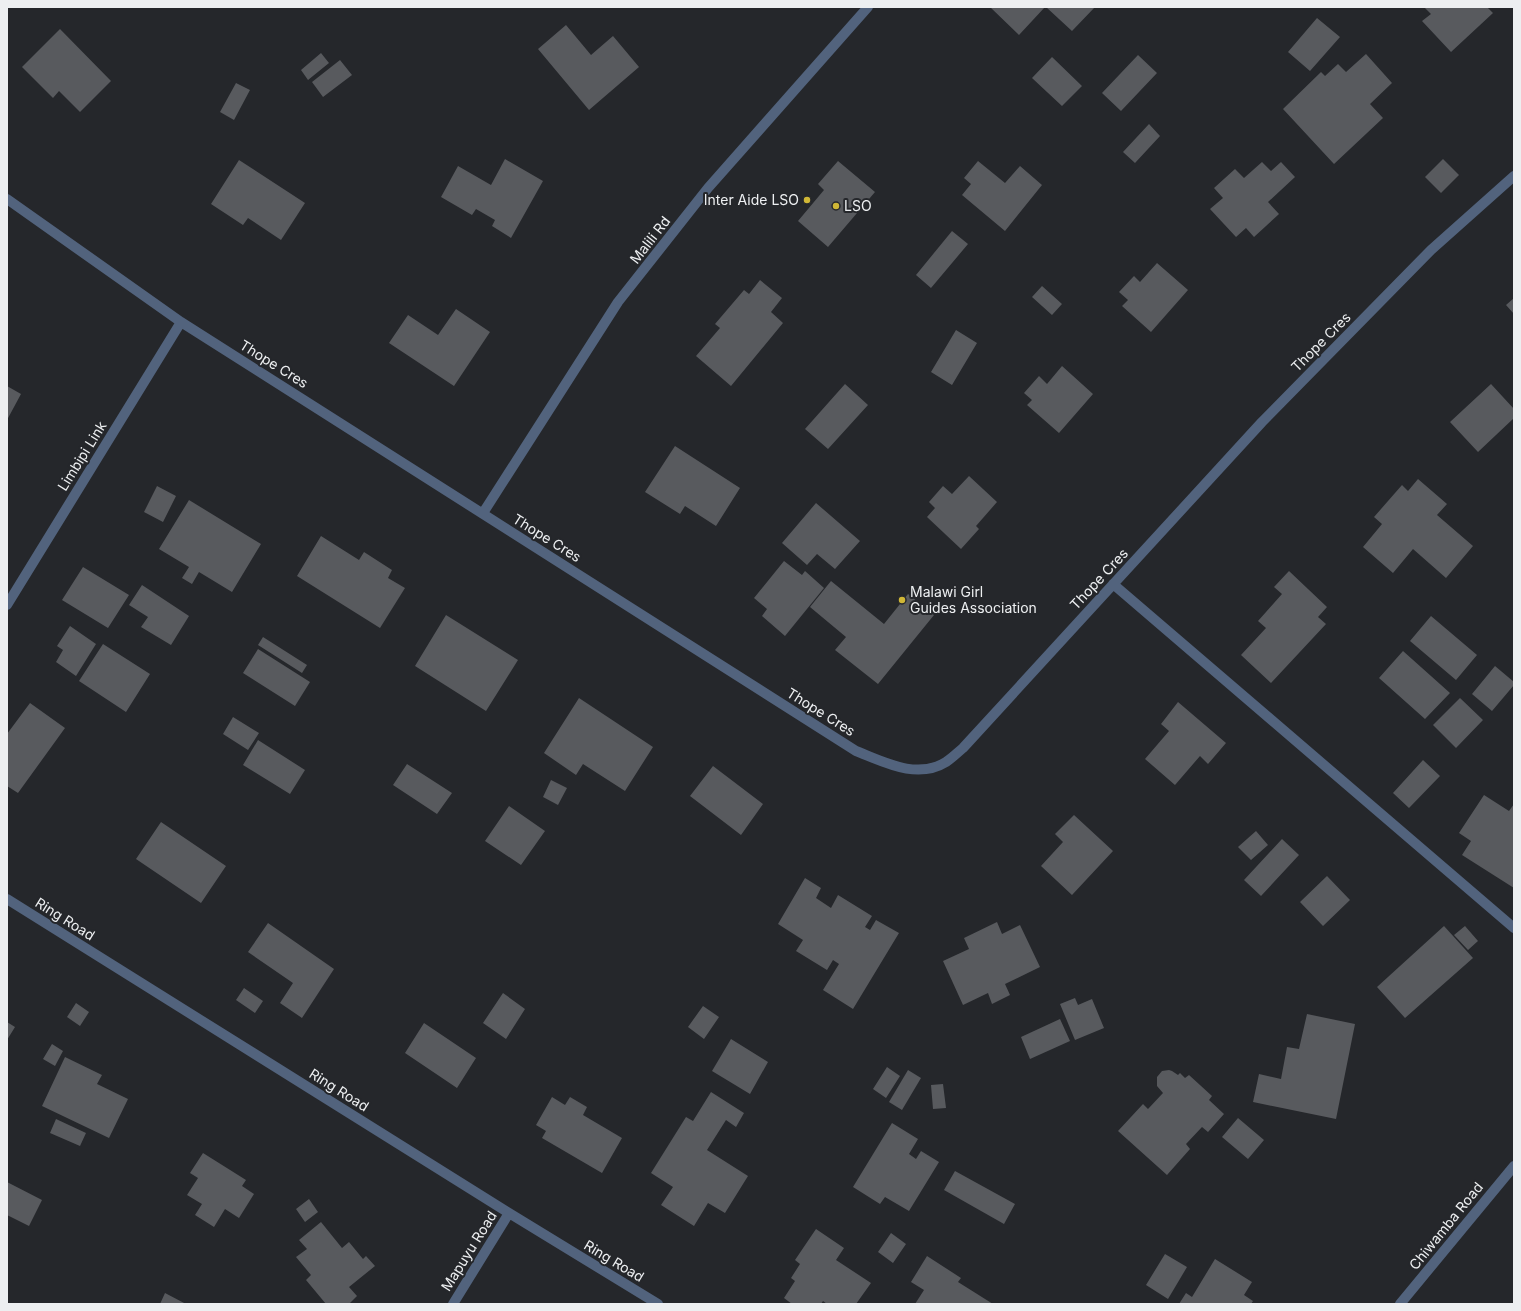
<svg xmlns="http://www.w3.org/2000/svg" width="1521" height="1311" viewBox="0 0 1521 1311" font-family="Inter,sans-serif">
<rect width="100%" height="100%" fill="#25272b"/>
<path fill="#585a5e" d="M990,7H1045L1019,35Z
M1046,7H1095L1072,31Z
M1424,7H1487L1493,13L1451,52L1422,21L1431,14Z
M1317,18L1340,37L1310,71L1288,52Z
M566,25L591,55L613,36L639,67L589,110L538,49Z
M60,29L111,81L80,112L59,91L53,98L22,67Z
M321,53L329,63L308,80L301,70Z
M1366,54L1392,83L1370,104L1383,118L1334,164L1283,109L1321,72L1325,76L1338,64L1346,72Z
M1138,55L1157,73L1121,111L1102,93Z
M1052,57L1082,86L1062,106L1032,78Z
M340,60L352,75L323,97L312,82Z
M236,83L250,90L234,120L220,112Z
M1149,124L1160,136L1135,163L1123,152Z
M505,159L543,181L511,238L492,226L495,220L476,209L472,215L441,197L458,166L491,185Z
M1443,159L1459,175L1441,193L1425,177Z
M239,160L305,203L281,240L248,218L243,225L211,204Z
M838,161L875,192L828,247L798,221L824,190L818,184Z
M978,161L1005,183L1020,166L1042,185L1005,231L962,195L971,184L964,178Z
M1262,162L1271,171L1281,162L1295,177L1268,202L1279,214L1254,237L1246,228L1236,237L1210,209L1223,198L1214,188L1235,169L1244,178Z
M952,231L968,244L931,288L916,275Z
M1157,263L1188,290L1151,332L1122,306L1128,300L1119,292L1134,276L1140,282Z
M760,280L782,298L771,312L783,323L731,386L696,356L720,328L715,324L744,290L749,294Z
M1042,286L1062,304L1052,315L1032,297Z
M1514,298V314L1506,305Z
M456,309L490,332L454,386L389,343L408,315L438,335Z
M956,330L977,343L952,385L931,372Z
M1062,366L1093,394L1059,433L1027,405L1032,400L1024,393L1039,376L1047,384Z
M845,384L868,405L828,449L805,429Z
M1491,384L1514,409V418L1478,452L1450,422Z
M7,386L21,394L7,420Z
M675,446L740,488L716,526L685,506L680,514L645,492Z
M969,476L997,502L976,526L979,529L961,549L927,517L935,508L929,502L943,486L952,494Z
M1418,479L1447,504L1437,515L1473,546L1446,578L1413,549L1393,573L1363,547L1382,524L1374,517L1402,485L1408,491Z
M157,486L176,496L163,522L144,512Z
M189,500L261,544L232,592L199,572L192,584L182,578L189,567L159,549Z
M816,503L860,541L835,569L817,554L807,565L782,543Z
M321,536L359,560L364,552L392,570L388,578L405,588L380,628L297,576Z
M784,561L802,575L805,571L824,588L785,636L762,616L767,609L754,598Z
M83,567L129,595L108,628L62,600Z
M1289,571L1327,607L1318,617L1326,624L1271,683L1241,655L1266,628L1258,621L1282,594L1274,587Z
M831,581L884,624L908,594L934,615L878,684L835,650L846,637L810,607Z
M142,585L189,616L171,645L141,627L148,617L129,605Z
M446,615L518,660L486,711L415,666Z
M1431,616L1477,655L1456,680L1410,641Z
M70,626L96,644L76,676L56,662L63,650L57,646Z
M263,637L307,665L302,673L258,645Z
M103,644L150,674L126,712L79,681Z
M258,649L310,682L295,706L243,673Z
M1403,651L1450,693L1425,719L1379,678Z
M1495,666L1514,682V685L1492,711L1472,694Z
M579,698L653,747L625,791L583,764L576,775L544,753Z
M1460,698L1483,720L1456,748L1433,725Z
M1178,702L1226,743L1208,764L1200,756L1175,785L1145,759L1169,731L1161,724Z
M30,703L65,728L18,793L7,786V734Z
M233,717L259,733L248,750L223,734Z
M258,740L305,770L290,794L243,765Z
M1423,760L1440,776L1409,808L1393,793Z
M407,764L452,793L437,814L393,785Z
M713,766L763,804L741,835L690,796Z
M551,780L567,788L558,805L543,797Z
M1484,795L1509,811L1514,804V888L1462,855L1471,841L1459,833Z
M509,806L545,831L521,865L485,841Z
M1074,815L1113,851L1072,895L1041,866L1063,842L1055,834Z
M161,822L226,866L201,903L136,859Z
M1256,831L1268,845L1251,860L1238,847Z
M1282,839L1299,855L1261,896L1244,880Z
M1327,876L1350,900L1323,926L1300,902Z
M805,878L821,888L816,898L831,908L838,895L872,916L865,927L870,930L876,920L899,933L853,1009L823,990L839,964L833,960L827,970L796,951L803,940L778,924Z
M997,922L1002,934L1020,925L1040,967L1005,984L1010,995L992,1004L988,993L963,1005L943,961L969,949L964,938Z
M268,923L334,969L302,1018L280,1003L293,983L248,952Z
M1444,926L1473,958L1405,1018L1377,987Z
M1465,926L1478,941L1468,950L1454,935Z
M244,988L263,1001L255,1013L236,1000Z
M503,993L525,1009L506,1039L483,1023Z
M1075,998L1078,1005L1092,999L1104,1028L1075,1040L1060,1004Z
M76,1003L89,1012L80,1026L67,1017Z
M703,1006L719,1017L704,1039L688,1027Z
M1307,1014L1355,1024L1336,1119L1253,1102L1259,1074L1281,1079L1287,1047L1299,1049Z
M1060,1019L1070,1041L1030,1059L1021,1037Z
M7,1022L15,1027L7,1040Z
M424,1023L476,1058L457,1088L405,1053Z
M731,1039L768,1062L750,1094L712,1071Z
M52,1044L63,1051L55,1066L43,1059Z
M65,1057L102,1075L97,1084L128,1099L109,1138L42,1106Z
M887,1067L900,1076L886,1098L873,1089Z
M908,1070L921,1078L902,1110L889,1102Z
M1169,1070L1172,1071L1178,1075L1180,1073L1185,1078L1189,1075L1212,1096L1209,1100L1224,1114L1208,1132L1202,1127L1186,1144L1190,1149L1167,1175L1118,1131L1143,1104L1148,1109L1163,1093L1157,1086V1077L1162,1071Z
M943,1084L946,1108L933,1109L931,1085Z
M711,1092L744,1113L736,1127L726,1120L707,1150L748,1176L725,1213L708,1203L694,1226L661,1205L673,1187L651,1173L686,1117L693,1121Z
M552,1097L565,1105L570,1097L587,1107L583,1115L622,1138L602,1173L542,1138L546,1131L536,1125Z
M1238,1118L1264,1140L1248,1159L1222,1137Z
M56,1119L86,1133L80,1146L50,1133Z
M892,1123L918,1139L909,1154L916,1159L921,1151L939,1162L909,1211L885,1197L880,1204L853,1187Z
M203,1153L246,1180L242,1186L254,1194L239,1218L225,1209L214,1227L195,1215L202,1204L187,1195L198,1178L190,1173Z
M955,1171L1015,1204L1004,1224L944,1190Z
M7,1182L42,1200L29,1226L7,1215Z
M309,1199L318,1212L305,1222L296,1209Z
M321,1222L342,1248L349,1242L363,1259L366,1256L375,1266L349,1287L357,1296L349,1304H326L306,1280L311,1275L296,1257L307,1249L299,1240Z
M816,1229L844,1248L836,1260L871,1283L856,1304H827L823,1301L821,1304H792L784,1298L795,1281L791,1278L800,1264L795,1260Z
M891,1233L906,1244L893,1263L878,1252Z
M1165,1254L1187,1267L1168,1299L1146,1285Z
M927,1256L961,1278L958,1282L993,1304H915L924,1290L911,1282Z
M1215,1259L1252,1282L1244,1295L1253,1301L1251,1304H1179L1186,1293L1192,1297Z
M165,1293L186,1304H160Z"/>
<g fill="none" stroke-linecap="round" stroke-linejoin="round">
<path stroke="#52637d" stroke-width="10" d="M7,199L181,322L856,751C884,762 917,780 946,762C952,758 957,753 963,748L1262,422L1431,250L1514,176
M483,513L618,302L708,188L868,7
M1113,584L1514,928
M7,605L181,322
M7,899L509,1213L658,1304
M453,1304L509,1213
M1400,1304L1514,1166"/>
</g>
<g fill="#d0b736" stroke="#25272b" stroke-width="1.5">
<circle cx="807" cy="200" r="4"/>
<circle cx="836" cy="206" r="4"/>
<circle cx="902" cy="600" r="4"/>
</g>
<g text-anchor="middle" stroke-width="4" stroke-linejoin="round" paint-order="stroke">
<g font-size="14" fill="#edeff1" stroke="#25272b" text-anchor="start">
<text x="799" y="205" text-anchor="end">Inter Aide LSO</text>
<text x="844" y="211">LSO</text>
<text x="910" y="597">Malawi Girl<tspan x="910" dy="16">Guides Association</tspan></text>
</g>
<g font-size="14" fill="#edeff1" stroke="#25272b">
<text transform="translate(650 240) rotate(-52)" y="5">Malili Rd</text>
<text transform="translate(1321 342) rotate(-45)" y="5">Thope Cres</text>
<text transform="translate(274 364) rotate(32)" y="5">Thope Cres</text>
<text transform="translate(82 456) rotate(-58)" y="5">Limbipi Link</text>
<text transform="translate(547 538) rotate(32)" y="5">Thope Cres</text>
<text transform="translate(1099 579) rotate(-47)" y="5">Thope Cres</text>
<text transform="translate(821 712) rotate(32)" y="5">Thope Cres</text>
<text transform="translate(65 919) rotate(32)" y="5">Ring Road</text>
<text transform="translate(339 1090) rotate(32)" y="5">Ring Road</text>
<text transform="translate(1446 1226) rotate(-51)" y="5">Chiwamba Road</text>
<text transform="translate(469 1251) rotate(-58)" y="5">Mapuyu Road</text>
<text transform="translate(614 1261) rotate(31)" y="5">Ring Road</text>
</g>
</g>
<rect width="1521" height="1311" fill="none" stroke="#edeff1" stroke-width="16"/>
</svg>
